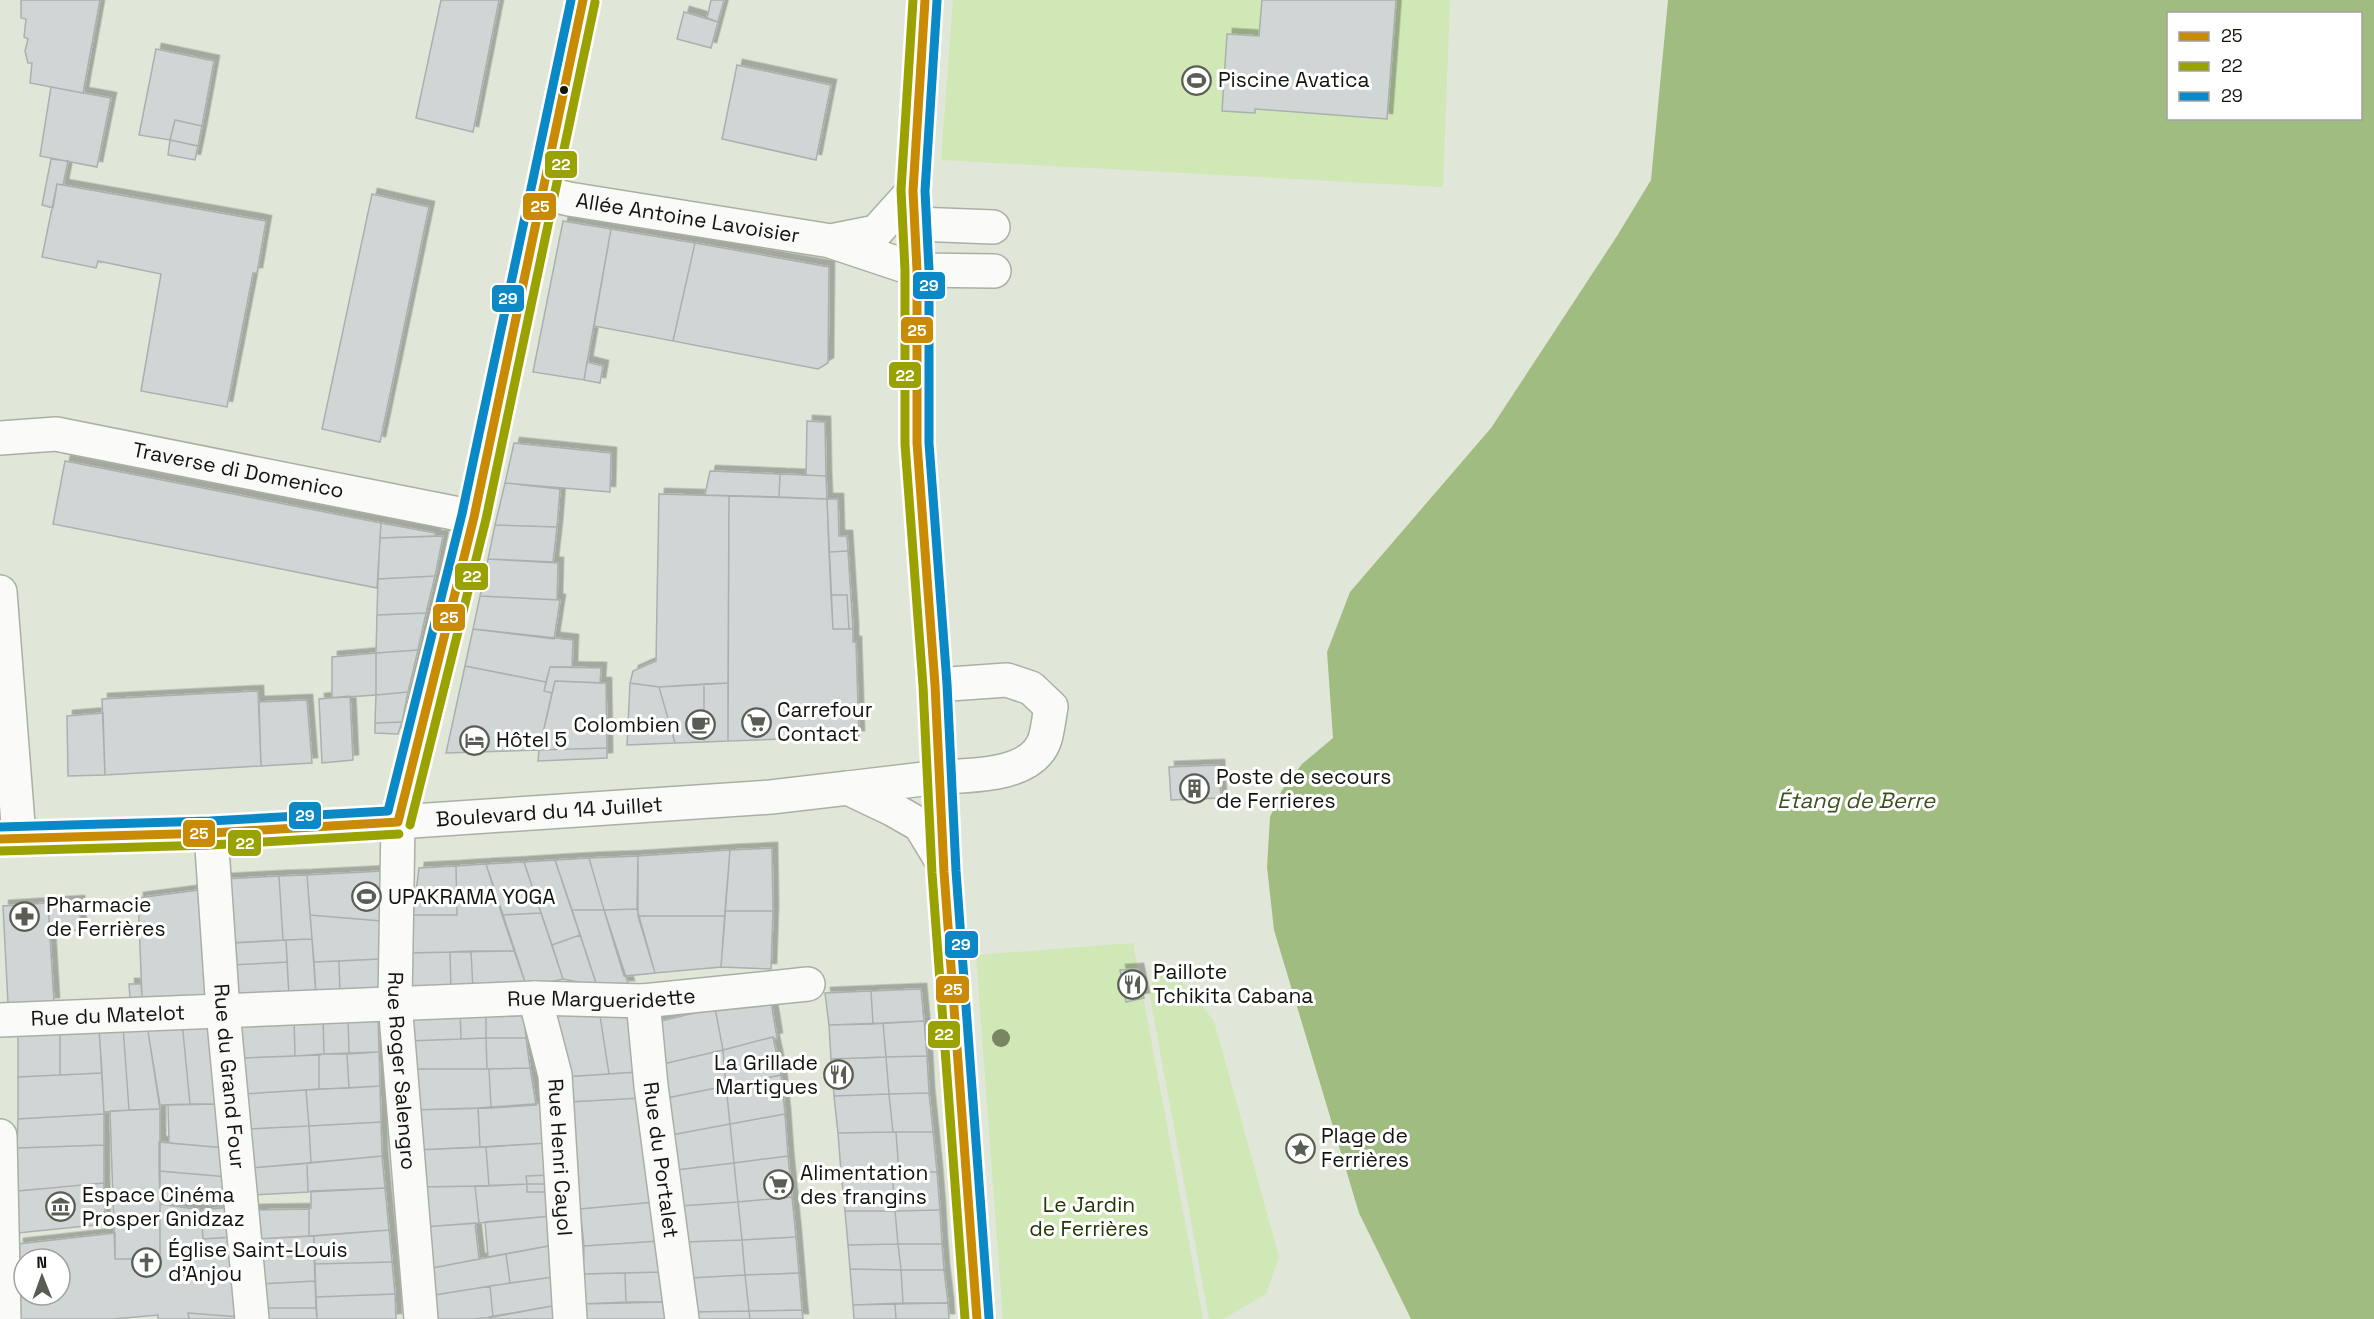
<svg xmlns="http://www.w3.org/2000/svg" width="2374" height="1319" viewBox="0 0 2374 1319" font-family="'Space Grotesk',sans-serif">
<defs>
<filter id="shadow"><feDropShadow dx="5.5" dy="-5.5" stdDeviation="0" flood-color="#0004"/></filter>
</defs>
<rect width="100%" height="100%" fill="#e0e7d9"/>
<path fill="#d0e7b6" d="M953,0H1450L1443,187L941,160Z
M1133,943L1203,1319H1003L976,955Z
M1156,971L1180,979L1214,1021L1279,1257L1266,1294L1223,1319H1209L1149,991Z"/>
<path fill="#a1bc81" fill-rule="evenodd" d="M1668,0H2374V1319H1411L1359,1213L1274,930L1267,867L1270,817L1282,790L1302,764L1333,738L1327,652L1350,592L1491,428L1617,236L1651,180ZM2168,14H2360V118H2168Z"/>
<path fill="#d0d6d5" stroke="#aab0ae" stroke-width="1.5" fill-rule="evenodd" filter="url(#shadow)" d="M21,0H100L83,93L30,83L32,63H28L25,51L28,39L24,37L26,19L21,18Z
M441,0H499L473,132L416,118Z
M711,0H724L718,22L707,18Z
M1262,0H1396L1387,119L1255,109V113L1222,111L1227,34L1259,36Z
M684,12L718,22L711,48L677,39Z
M156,49L214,61L202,126L175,120L170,140L139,135Z
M737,65L831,85L816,160L722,139Z
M51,87L111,98L97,167L40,156Z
M175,120L202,126L198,146L170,140Z
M170,140L198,146L195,160L168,155Z
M51,159L68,161L63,185L57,184L53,208L42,205Z
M57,184L266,221L257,273H253L227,407L141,391L161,274L98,261L96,268L42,257Z
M372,194L429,207L380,442L322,429Z
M563,221L611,229L584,380L533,372Z
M611,229L695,243L673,341L594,326Z
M695,243L829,267L828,363L818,369L673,341Z
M587,362L603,366L600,383L584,380Z
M807,421L825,422L826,476L806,475Z
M514,443L611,453L610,492L505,483Z
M65,461L381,523L377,588L53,524Z
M710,471L780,474L779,497L705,495Z
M780,474L826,476L827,499L779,497Z
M505,483L560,489L557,527L495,525Z
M659,494L729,496L728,683L659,687L630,683L633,671L656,661Z
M729,496L827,499L833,629H853V642H856L859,736L728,741Z
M827,499H838L839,536H847L848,551L829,552Z
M381,523L435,533V536L380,538Z
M495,525L557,527L553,562L488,559Z
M443,536L435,576L378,579L380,538Z
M848,551L853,629H849L847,595H831L829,552Z
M488,559L558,563L557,600L480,596Z
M435,576L426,613L377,615L378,579Z
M831,595H847L849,629H833Z
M480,596L560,600L554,639L473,629Z
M426,613L418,650L376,653L377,615Z
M473,629L573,640L572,667H550L546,682L465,666Z
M418,650L408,692L376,695V653Z
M376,653V695L332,698V657Z
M465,666L546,682L544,691L552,693L539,750L446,753Z
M550,667L601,668L600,683L555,681L552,693L544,691Z
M555,681L606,683L607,748L539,750Z
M630,683L659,687L675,743L627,745Z
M728,683V741L704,742V684Z
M704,684V742L675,743L659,687Z
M258,691L261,766L105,775L102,699Z
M408,692L402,722L375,723L376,695Z
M350,696L353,760L322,763L319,699Z
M307,700L312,763L261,766L259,702Z
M103,713L105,775L68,776L67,716Z
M402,722L398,734L375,733V723Z
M607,748V758L538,761L539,750Z
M1219,765L1221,798L1171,800L1169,767Z
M772,848L773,911H725L730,850Z
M730,850L725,916H638V856Z
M638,856L637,909L604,910L589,858Z
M589,858L604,910H572L555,860Z
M555,860L580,935L552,945L524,862Z
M524,862L541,913L502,915L486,864Z
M486,864L515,951L407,953L413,915H457L456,866Z
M456,866L457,915H413L419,868Z
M383,871L381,921L310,915L307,875Z
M307,875L312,939L283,940L279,876Z
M279,876L283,940L230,943L225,879Z
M206,889L211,997H142L138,898Z
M79,901L81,930L50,932L48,903Z
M48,903L54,1003L8,1004L3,906Z
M637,909L655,973L626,976H624L604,910Z
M572,910H604L629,986H597Z
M725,911H773L771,969L721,967Z
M541,913L563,979L527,988L502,915Z
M310,915L381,921V959L314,962Z
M638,916H725L721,967L655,973Z
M580,935L597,986L563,979L552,945Z
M312,939L316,996H289L286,940Z
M286,940L287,962L233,965L232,943Z
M471,951L473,990L451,991L450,952Z
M471,951H515L527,988L473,990Z
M450,952L451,991L408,992L407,953Z
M381,959L379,993L340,995L339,961Z
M339,961L340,995L316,996L314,962Z
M287,962L289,996L236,997L233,965Z
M1138,969L1144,998L1126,1002L1120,970Z
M129,984H141L142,997L130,998Z
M921,989L924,1021L873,1024L871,991Z
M871,991L873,1024L829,1025L825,993Z
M770,996L777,1038L774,1039L773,1037L723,1050L715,1008Z
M523,1003L526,1038H486V1004Z
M486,1004V1038L461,1039L460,1005Z
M715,1008L723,1050L663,1064L657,1022Z
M460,1010L461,1039L408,1041L409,1012Z
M554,1012L600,1016L609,1074L563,1077Z
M632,1013L637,1072L609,1074L600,1016Z
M378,1015L379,1052L349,1053L348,1016Z
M348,1016L349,1053L324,1054L323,1017Z
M323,1017L324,1054L295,1056L294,1018Z
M294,1018L295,1056L242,1058L240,1020Z
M211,1020L219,1104H190L182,1022Z
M924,1021L927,1056L886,1057L883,1023Z
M182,1022L190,1104L160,1105L147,1025Z
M883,1023L886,1057L831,1059L829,1025Z
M147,1025L160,1109L129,1110L123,1026Z
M123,1026L129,1110L104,1112L99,1028Z
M99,1028L102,1073L60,1075V1030Z
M60,1030V1075L18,1077V1033Z
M773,1037L781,1075L726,1086L723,1050Z
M486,1038L487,1069H409L408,1041Z
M486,1038H526L530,1068L487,1069Z
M723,1050L726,1086L667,1098L663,1064Z
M379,1052L380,1086L349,1088L347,1054Z
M324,1054H347L349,1088L319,1089V1055Z
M319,1055V1089L243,1094L242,1058Z
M927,1056L929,1093L889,1094L886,1057Z
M886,1057L889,1094L834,1096L831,1059Z
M530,1068L536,1105L491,1108L489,1069Z
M409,1069H489L491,1108L412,1110Z
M637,1072L641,1098L569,1102L563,1077Z
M102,1073L104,1114L18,1119V1077Z
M781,1075L785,1114L730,1124L726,1086Z
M380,1086L381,1122L309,1126L306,1090Z
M726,1086L730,1124L671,1135L667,1098Z
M306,1090L309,1126L248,1129L243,1094Z
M929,1093L933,1132H893L889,1094Z
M889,1094L893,1132L838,1133L834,1096Z
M641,1098L655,1202L580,1209L569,1102Z
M547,1103L548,1143L480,1147L478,1108Z
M219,1104L225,1148L169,1143L168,1105Z
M478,1108L480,1147L416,1150L412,1110Z
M160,1109V1259H115L110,1111Z
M104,1114V1145L17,1148L18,1119Z
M785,1114L788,1156L734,1163L730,1124Z
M381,1122L382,1156L311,1163L309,1126Z
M730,1124L734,1163L676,1170L671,1135Z
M309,1126L311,1163L251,1168L248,1129Z
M896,1132H933L937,1172H899Z
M896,1132L899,1172H841L838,1133Z
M159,1142L225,1148L228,1177L159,1171Z
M548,1143L549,1175L526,1176L527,1184L489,1186L486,1147Z
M104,1145V1183L18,1191L17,1148Z
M486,1147L489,1186L420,1187L416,1150Z
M382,1156L385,1188L308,1192L307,1163Z
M788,1156L792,1197L738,1202L734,1163Z
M307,1163L308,1192L253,1195L251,1168Z
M734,1163L738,1202L680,1206L676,1170Z
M159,1171L228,1177L230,1207L160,1198Z
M841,1172H892L895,1211H845Z
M892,1172H937L940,1210L895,1211Z
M549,1175L550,1184H527L526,1176Z
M104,1183L105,1224L18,1233V1191Z
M527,1184V1192H550L551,1216L479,1223L475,1186Z
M527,1184H550V1192H527Z
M475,1186L479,1223L423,1227L420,1187Z
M385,1188L389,1230L309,1236V1209L311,1208V1191Z
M792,1197L796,1237L742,1240L738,1202Z
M655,1202L659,1241L584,1246L580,1209Z
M738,1202L742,1240L685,1242L680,1206Z
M160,1204L201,1210L203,1239L233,1237L239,1317L188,1313L189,1319H158V1315L113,1319H20L18,1244L115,1233V1259H160ZM24,1259H60V1295H24Z
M230,1207L233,1237L203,1239L201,1210Z
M309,1209V1236L256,1239L253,1210Z
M940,1210L942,1244H898L895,1211Z
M845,1211H895L898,1244L848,1245Z
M551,1216L554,1245L488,1257L485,1222Z
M475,1223L479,1259L427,1269L423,1227Z
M389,1230L392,1262L315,1264L314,1236Z
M314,1236V1255L257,1259L256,1239Z
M796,1237L799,1273L745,1275L742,1240Z
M742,1240L745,1275L689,1278L685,1242Z
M659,1241L662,1272L583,1274L584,1246Z
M898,1244H942L944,1270H901Z
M898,1244L901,1270L850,1269L848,1245Z
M554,1245L553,1277L510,1283L506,1254Z
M506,1254L510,1283L429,1296L427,1269Z
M314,1255L315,1281L260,1284L257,1259Z
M392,1262L395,1294L316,1297L315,1264Z
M850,1269L901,1270L903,1303L853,1305Z
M901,1270H944L948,1303H903Z
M662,1272L667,1302H626L625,1273Z
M625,1273L626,1302L583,1304V1274Z
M799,1273L802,1310L749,1311L745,1275Z
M745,1275L749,1311L693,1312L689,1278Z
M553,1277L558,1305L493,1317L490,1286Z
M315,1281L316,1308H262L260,1284Z
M490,1286L493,1317L474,1319H431L429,1296Z
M395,1294L396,1319H317L316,1297Z
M667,1302L669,1319H583V1304Z
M948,1303L949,1319H896L895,1304Z
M895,1304L896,1319H854L853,1305Z
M558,1305L559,1319H489V1317Z
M262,1308H316L317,1319H262Z
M802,1310L803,1319H750L749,1311Z
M749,1311L750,1319H694L693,1312Z
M188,1313L239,1317V1319H189Z"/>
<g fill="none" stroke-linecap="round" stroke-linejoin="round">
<defs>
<g id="minor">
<path id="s1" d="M544,193L569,199L831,241L876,232L913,191"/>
<path d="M916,224L993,227"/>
<path d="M833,242L917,270L994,271"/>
<path id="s2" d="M0,438L56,434L474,517"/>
<path d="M0,592L19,837"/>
<path d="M935,685L1007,680L1031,688L1051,707C1049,717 1048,729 1045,739C1033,777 971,775 940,777"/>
<path id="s3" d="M398,822L395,1003L421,1319"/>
<path id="s4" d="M211,833L223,1011L252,1319"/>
<path id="s5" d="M535,998L555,1075L570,1319"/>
<path id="s6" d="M643,1001L651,1086L682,1319"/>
<path id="s7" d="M0,1020L535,998L643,1001L808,984"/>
<path d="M0,1136L4,1319"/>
</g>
<g id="major">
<path d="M925,0L913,191L917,270V443L935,685L944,872L977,1319"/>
<path d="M848,788L940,777"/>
<path d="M398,822L474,517L583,0"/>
<path id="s8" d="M0,839L211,833L398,822L771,797L848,788L892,809L920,825L943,863"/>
</g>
</defs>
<use href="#minor" stroke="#aaafa4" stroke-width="36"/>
<use href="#major" stroke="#aaafa4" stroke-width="36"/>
<use href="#minor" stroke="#fafbf9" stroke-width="33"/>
<use href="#major" stroke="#fafbf9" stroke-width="33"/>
<defs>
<path id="bus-1" d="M925,0L913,191L917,270V443L935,685L944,872L977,1319
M398,822L474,517L583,0
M0,839L211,833L398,822"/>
<path id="bus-2" d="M913,0L901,190L905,270V444L923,686L932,873L965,1319
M410,825L486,519L595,2
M0,851L211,845L399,834"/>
<path id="bus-3" d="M937,1L925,191L929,270V443L947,684L956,871L989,1318
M0,827L210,821L388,811L462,514L571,0"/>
</defs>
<use href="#bus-1" stroke="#fff" stroke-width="14"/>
<use href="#bus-2" stroke="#fff" stroke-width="14"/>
<use href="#bus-3" stroke="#fff" stroke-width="14"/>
<use href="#bus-1" stroke="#c98b03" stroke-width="9"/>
<use href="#bus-2" stroke="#9aa202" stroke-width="9"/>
<use href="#bus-3" stroke="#0b89c6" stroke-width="9"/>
</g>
<circle fill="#788662" cx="1001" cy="1038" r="9"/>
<defs>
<symbol id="stadium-ring" viewBox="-11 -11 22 22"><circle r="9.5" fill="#fff" stroke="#595e54" stroke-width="1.5"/><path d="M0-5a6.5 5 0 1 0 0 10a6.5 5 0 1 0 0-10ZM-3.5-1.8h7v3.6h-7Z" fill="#595e54"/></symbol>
<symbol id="supermarket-ring" viewBox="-11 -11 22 22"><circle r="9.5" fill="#fff" stroke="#595e54" stroke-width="1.5"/><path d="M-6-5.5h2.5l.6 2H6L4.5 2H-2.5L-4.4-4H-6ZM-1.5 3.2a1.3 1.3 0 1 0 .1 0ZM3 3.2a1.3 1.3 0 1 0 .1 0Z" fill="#595e54"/></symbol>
<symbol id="cafe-ring" viewBox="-11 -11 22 22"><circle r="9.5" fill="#fff" stroke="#595e54" stroke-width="1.5"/><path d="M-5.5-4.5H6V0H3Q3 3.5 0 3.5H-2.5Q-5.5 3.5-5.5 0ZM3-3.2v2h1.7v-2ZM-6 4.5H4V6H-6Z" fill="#595e54"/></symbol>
<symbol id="hotel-ring" viewBox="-11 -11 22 22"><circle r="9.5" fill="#fff" stroke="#595e54" stroke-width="1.5"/><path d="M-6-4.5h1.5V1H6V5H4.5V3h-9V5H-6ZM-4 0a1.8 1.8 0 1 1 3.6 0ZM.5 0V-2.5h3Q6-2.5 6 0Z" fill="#595e54"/></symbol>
<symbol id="building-ring" viewBox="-11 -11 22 22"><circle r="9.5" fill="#fff" stroke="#595e54" stroke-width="1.5"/><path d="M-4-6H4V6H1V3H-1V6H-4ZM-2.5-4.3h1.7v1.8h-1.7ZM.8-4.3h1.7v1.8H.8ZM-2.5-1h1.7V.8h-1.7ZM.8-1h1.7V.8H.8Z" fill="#595e54"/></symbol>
<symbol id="pharmacy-ring" viewBox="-11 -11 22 22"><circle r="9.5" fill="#fff" stroke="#595e54" stroke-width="1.5"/><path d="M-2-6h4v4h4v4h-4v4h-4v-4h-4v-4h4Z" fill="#595e54"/></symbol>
<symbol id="restaurant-ring" viewBox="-11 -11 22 22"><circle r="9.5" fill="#fff" stroke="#595e54" stroke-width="1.5"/><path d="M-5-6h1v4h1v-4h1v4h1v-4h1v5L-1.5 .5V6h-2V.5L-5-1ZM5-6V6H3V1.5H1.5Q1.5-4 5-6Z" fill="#595e54"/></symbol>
<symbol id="sight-ring" viewBox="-11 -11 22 22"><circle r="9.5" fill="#fff" stroke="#595e54" stroke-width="1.5"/><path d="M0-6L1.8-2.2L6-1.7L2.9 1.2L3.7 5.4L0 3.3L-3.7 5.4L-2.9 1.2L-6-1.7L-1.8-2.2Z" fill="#595e54"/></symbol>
<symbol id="museum-ring" viewBox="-11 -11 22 22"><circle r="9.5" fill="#fff" stroke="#595e54" stroke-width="1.5"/><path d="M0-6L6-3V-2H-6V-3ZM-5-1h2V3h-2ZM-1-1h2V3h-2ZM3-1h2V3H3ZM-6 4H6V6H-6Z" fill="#595e54"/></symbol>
<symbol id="church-ring" viewBox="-11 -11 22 22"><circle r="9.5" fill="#fff" stroke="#595e54" stroke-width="1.5"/><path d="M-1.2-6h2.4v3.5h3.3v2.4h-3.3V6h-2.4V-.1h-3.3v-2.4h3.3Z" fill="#595e54"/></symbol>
</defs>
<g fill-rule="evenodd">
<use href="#stadium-ring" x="1180" y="64" width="33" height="33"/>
<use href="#supermarket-ring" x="740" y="706" width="33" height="33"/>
<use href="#cafe-ring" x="684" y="708" width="33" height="33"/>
<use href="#hotel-ring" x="458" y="724" width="33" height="33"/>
<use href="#building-ring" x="1178" y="772" width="33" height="33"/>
<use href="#stadium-ring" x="350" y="880" width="33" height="33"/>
<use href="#pharmacy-ring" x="8" y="900" width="33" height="33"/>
<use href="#restaurant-ring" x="1116" y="968" width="33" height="33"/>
<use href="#restaurant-ring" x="822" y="1058" width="33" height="33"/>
<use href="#sight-ring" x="1284" y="1132" width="33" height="33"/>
<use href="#supermarket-ring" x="762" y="1168" width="33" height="33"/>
<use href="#museum-ring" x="44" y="1190" width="33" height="33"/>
<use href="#church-ring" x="130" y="1246" width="33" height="33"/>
</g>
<circle fill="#11150c" stroke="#fff" stroke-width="2" cx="564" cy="90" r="5"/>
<g text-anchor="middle" stroke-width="6" stroke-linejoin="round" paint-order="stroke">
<g font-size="21" fill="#11150c" stroke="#fff" text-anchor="start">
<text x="1218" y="87">Piscine Avatica</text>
<text x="777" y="717">Carrefour<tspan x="777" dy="24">Contact</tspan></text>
<text x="680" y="732" text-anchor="end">Colombien</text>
<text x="496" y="747">Hôtel 5</text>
<text x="1216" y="784">Poste de secours<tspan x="1216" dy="24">de Ferrieres</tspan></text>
<text x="388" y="904">UPAKRAMA YOGA</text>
<text x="46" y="912">Pharmacie<tspan x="46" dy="24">de Ferrières</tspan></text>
<text x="1153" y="979">Paillote<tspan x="1153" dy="24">Tchikita Cabana</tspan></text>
<text x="818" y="1070" text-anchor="end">La Grillade<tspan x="818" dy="24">Martigues</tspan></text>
<text x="1321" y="1143">Plage de<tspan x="1321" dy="24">Ferrières</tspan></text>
<text x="800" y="1180">Alimentation<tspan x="800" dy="24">des frangins</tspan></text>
<text x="82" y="1202">Espace Cinéma<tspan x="82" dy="24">Prosper Gnidzaz</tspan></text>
<text x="168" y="1257">Église Saint-Louis<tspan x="168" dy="24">d'Anjou</tspan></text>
</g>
<g font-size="21" fill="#11150c" stroke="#fff">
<text dy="7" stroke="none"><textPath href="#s1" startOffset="146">Allée Antoine Lavoisier</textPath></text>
<text dy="7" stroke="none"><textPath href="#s2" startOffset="242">Traverse di Domenico</textPath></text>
<text dy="7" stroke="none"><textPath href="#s8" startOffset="550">Boulevard du 14 Juillet</textPath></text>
<text dy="7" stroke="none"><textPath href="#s7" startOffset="602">Rue Margueridette</textPath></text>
<text dy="7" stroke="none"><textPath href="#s7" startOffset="108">Rue du Matelot</textPath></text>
<text dy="7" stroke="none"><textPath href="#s3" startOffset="249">Rue Roger Salengro</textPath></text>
<text dy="7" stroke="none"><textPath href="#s4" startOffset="244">Rue du Grand Four</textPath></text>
<text dy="7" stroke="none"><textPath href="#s5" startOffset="162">Rue Henri Cayol</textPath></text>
<text dy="7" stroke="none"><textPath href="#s6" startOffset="160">Rue du Portalet</textPath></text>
</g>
<g font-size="21" fill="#233700" stroke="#fff">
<text x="1089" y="1212">Le Jardin<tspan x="1089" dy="24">de Ferrières</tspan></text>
</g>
<g font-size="22" font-style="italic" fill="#3b521b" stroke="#fff">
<text x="1856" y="808">Étang de Berre</text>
</g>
</g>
<g stroke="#fff" stroke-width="2">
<rect x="544" y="150" width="34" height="29" rx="6" fill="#9aa202"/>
<rect x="522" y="192" width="35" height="29" rx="6" fill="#c98b03"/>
<rect x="912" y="271" width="34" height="29" rx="6" fill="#0b89c6"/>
<rect x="491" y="284" width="34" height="29" rx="6" fill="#0b89c6"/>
<rect x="900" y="316" width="34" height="28" rx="6" fill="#c98b03"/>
<rect x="888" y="361" width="34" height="28" rx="6" fill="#9aa202"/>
<rect x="454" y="562" width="35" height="29" rx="6" fill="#9aa202"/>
<rect x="432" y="603" width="34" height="29" rx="6" fill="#c98b03"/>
<rect x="288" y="801" width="34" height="29" rx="6" fill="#0b89c6"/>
<rect x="182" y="819" width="34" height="29" rx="6" fill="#c98b03"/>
<rect x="227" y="829" width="35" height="28" rx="6" fill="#9aa202"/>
<rect x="944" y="930" width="35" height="29" rx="6" fill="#0b89c6"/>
<rect x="935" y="975" width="35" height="29" rx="6" fill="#c98b03"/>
<rect x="927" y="1020" width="34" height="29" rx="6" fill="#9aa202"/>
</g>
<g font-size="16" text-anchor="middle" font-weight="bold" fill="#fff">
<text x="561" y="170">22</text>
<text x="540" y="212">25</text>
<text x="929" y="291">29</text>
<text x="508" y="304">29</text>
<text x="917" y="336">25</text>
<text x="905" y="381">22</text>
<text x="472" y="582">22</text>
<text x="449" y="623">25</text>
<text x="305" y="821">29</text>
<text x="199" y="839">25</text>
<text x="245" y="849">22</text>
<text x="961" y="950">29</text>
<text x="953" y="995">25</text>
<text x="944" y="1040">22</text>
</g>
<rect x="2167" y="12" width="195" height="108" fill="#ffffff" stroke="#a0a19e" stroke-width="1.5"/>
<rect x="2179" y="32" width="30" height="9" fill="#c98b03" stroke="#a0a19e" stroke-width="1.5"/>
<text x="2221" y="42" font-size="18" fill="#11150c">25</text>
<rect x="2179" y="62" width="30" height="9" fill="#9aa202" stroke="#a0a19e" stroke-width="1.5"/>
<text x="2221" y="72" font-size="18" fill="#11150c">22</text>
<rect x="2179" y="92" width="30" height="9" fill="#0b89c6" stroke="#a0a19e" stroke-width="1.5"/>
<text x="2221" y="102" font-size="18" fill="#11150c">29</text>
<g transform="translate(42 1277) rotate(359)"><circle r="28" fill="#ffffff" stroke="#a0a19e" stroke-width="1.5"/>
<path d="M0-4.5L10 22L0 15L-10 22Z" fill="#595e54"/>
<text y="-9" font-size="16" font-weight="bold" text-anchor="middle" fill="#11150c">N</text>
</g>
</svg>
